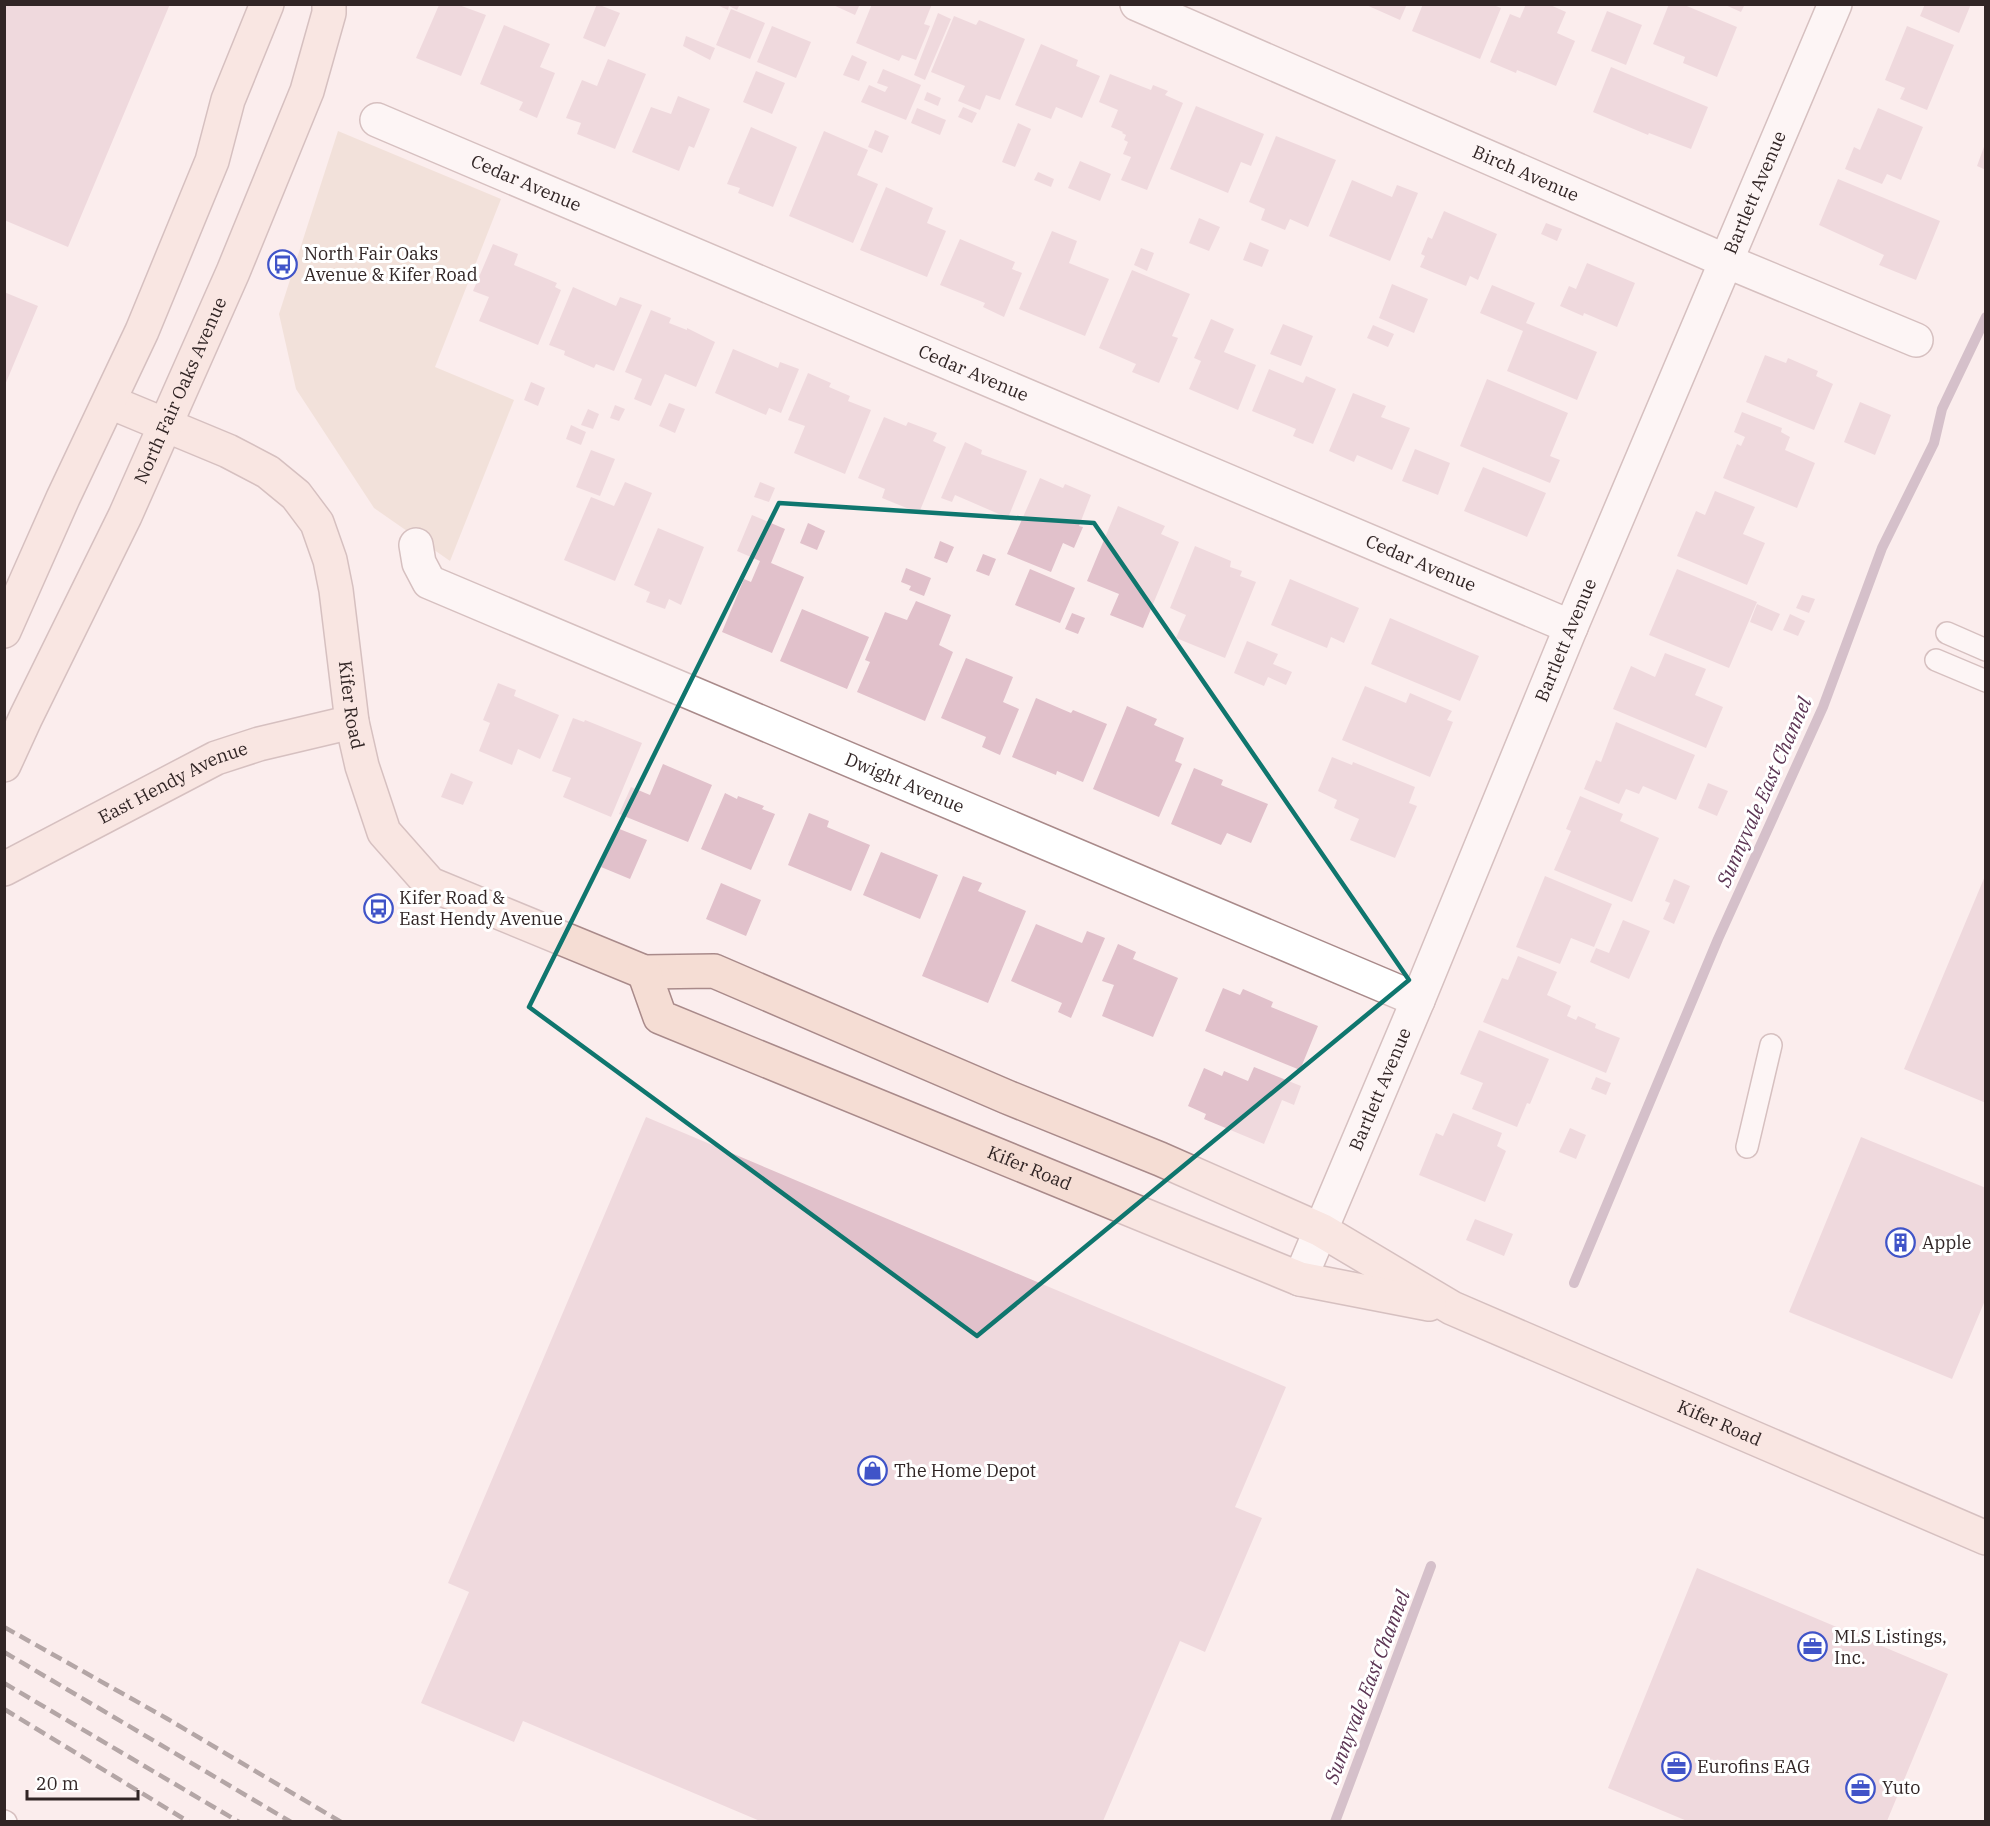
<svg xmlns="http://www.w3.org/2000/svg" width="1990" height="1826" viewBox="0 0 1990 1826" font-family="'IBM Plex Serif',serif">
<rect width="100%" height="100%" fill="#fbeded"/>
<path fill="#e7d3c4" d="M338,131L501,199L435,367L514,400L450,561L374,508L296,389L279,314Z"/>
<g fill="none" stroke-linecap="round" stroke-linejoin="round">
<path stroke="#a68b9f" stroke-width="10" d="M1574,1283L1718,939L1823,707L1882,548L1934,443L1942,409L1986,317
M1335,1822L1431,1566"/>
</g>
<path fill="#e1c1cb" d="M4,4H170L68,247L4,220Z
M597,4L620,13L605,47L583,38Z
M715,4H740L737,10L729,6L728,10Z
M831,4H860L855,15Z
M872,4H932L924,24L930,26L916,60L902,55L899,61L856,43Z
M1364,4H1407L1400,20Z
M1423,4H1491L1501,8L1480,59L1412,31Z
M1526,4H1548L1566,12L1557,33L1575,41L1556,86L1517,70L1516,73L1490,62L1510,14L1520,18Z
M1669,4H1682L1737,27L1717,77L1683,63L1685,57L1653,44Z
M1723,4H1745L1741,12Z
M1925,4H1971L1959,33L1920,16Z
M439,5H459L486,15L461,76L416,58Z
M731,9L765,23L750,59L716,45Z
M1607,11L1642,25L1626,65L1591,51Z
M938,13L951,19L925,80L914,75Z
M954,16L976,25L979,20L1025,39L1000,100L986,95L980,110L958,101L965,86L931,72Z
M504,25L550,44L540,67L555,73L537,118L519,110L523,102L480,84Z
M772,26L811,42L796,78L757,62Z
M1907,26L1954,45L1927,110L1900,99L1905,88L1885,80Z
M686,36L715,48L710,60L683,46Z
M1041,44L1078,60L1076,66L1100,76L1082,118L1056,107L1051,119L1015,105Z
M852,55L867,62L859,81L843,75Z
M608,59L646,74L615,149L577,134L581,123L566,118L582,80L597,86Z
M1611,67L1708,107L1691,149L1649,133L1648,135L1593,112Z
M883,69L921,85L906,120L861,102L869,85L885,92L888,87L877,83Z
M756,71L785,83L772,114L743,102Z
M1110,74L1151,90L1153,85L1168,91L1165,95L1183,103L1147,190L1121,180L1131,157L1123,154L1128,142L1124,140L1126,135L1122,133L1123,132L1111,127L1118,110L1099,102Z
M927,92L941,98L938,106L924,100Z
M678,96L710,109L694,148L689,146L679,171L632,152L651,107L671,114Z
M1196,106L1264,134L1251,166L1241,162L1228,193L1170,169Z
M963,107L977,113L972,123L958,117Z
M917,108L946,120L940,135L911,123Z
M1878,108L1923,127L1901,180L1887,174L1882,184L1845,169L1854,147L1860,150Z
M1018,123L1031,129L1015,167L1002,162Z
M751,127L797,147L773,207L738,193L740,188L727,184Z
M875,130L889,136L882,153L868,147Z
M824,131L868,150L857,175L878,184L853,243L789,216Z
M1276,136L1336,160L1308,227L1290,219L1285,230L1261,220L1265,209L1249,202Z
M1985,144H1986V170L1977,166Z
M1080,161L1111,174L1100,201L1068,188Z
M1038,172L1054,179L1051,187L1034,180Z
M1838,179L1940,221L1916,280L1879,265L1884,255L1819,225Z
M1352,180L1392,197L1397,185L1418,193L1390,261L1329,236Z
M886,187L933,208L927,223L946,231L927,277L860,250Z
M1444,211L1497,234L1478,280L1470,276L1466,286L1420,267L1425,256L1421,254L1428,237L1432,239Z
M1199,218L1220,227L1209,251L1189,243Z
M1546,223L1562,229L1557,241L1541,234Z
M1052,231L1077,241L1069,263L1109,279L1085,336L1019,309Z
M960,239L1015,262L1012,269L1022,273L1004,317L983,307L985,303L940,285Z
M1250,242L1269,250L1262,267L1243,260Z
M493,244L518,254L514,265L557,283L555,287L561,290L538,345L479,321L489,297L473,291Z
M1141,248L1154,253L1147,271L1134,265Z
M1587,263L1635,283L1617,327L1584,313L1583,316L1560,306L1569,286L1576,289Z
M1132,270L1190,294L1172,336L1178,338L1159,383L1132,372L1136,364L1099,348Z
M1392,284L1428,299L1414,333L1379,318Z
M1492,285L1535,303L1526,323L1597,352L1577,400L1507,371L1523,331L1480,313Z
M573,287L616,306L620,297L642,305L614,371L596,364L594,368L564,355L565,351L549,345Z
M4,292L38,306L5,385H4Z
M651,310L671,318L669,323L687,330V328L715,342L696,387L665,374L651,406L634,399L642,379L625,372Z
M1211,319L1234,329L1224,352L1256,365L1238,410L1189,389L1201,361L1194,358Z
M1283,324L1313,336L1301,366L1270,354Z
M1373,325L1394,334L1388,347L1367,338Z
M733,349L778,368L780,362L799,369L781,413L769,408L766,415L715,393Z
M1765,355L1786,363L1788,358L1818,371L1816,376L1833,384L1814,430L1746,402Z
M1269,369L1303,383L1306,376L1336,389L1313,444L1293,436L1296,429L1252,411Z
M808,373L831,383L829,387L850,396L848,401L871,410L845,474L794,453L805,426L788,420Z
M1487,379L1568,413L1550,456L1560,460L1550,483L1460,446Z
M531,382L545,388L538,406L524,400Z
M1353,393L1386,406L1381,417L1410,428L1392,470L1357,455L1354,462L1329,451Z
M1860,402L1891,415L1875,455L1844,442Z
M669,403L685,409L675,433L659,426Z
M615,405L625,409L619,421L610,418Z
M588,409L599,414L593,429L581,425Z
M1742,412L1782,428L1781,432L1790,437L1785,450L1815,463L1797,508L1723,478L1737,444L1741,446L1745,437L1734,432Z
M884,417L906,426L908,422L937,433L933,441L946,447L919,513L882,498L885,489L858,478Z
M571,425L586,432L581,445L566,439Z
M965,442L982,450L981,454L1027,471L1008,518L955,495L952,502L941,498Z
M1415,449L1450,463L1438,495L1402,481Z
M591,450L615,459L600,496L576,487Z
M1483,467L1546,493L1527,537L1464,511Z
M1040,478L1063,488L1065,484L1091,495L1079,526L1083,527L1074,548L1063,543L1051,572L1007,554Z
M625,482L652,493L615,581L564,560L591,497L614,506Z
M760,482L775,488L769,502L754,497Z
M1715,491L1755,507L1743,534L1765,543L1747,585L1677,556L1696,511L1705,515Z
M1118,506L1165,526L1161,534L1179,542L1143,628L1110,615L1119,594L1087,581Z
M752,515L785,529L771,563L804,577L772,653L722,632L744,579L751,582L760,561L737,551Z
M808,523L825,531L817,550L800,543Z
M658,528L704,547L681,605L669,599L665,609L646,602L650,592L634,585Z
M940,541L954,547L947,563L934,558Z
M1195,546L1231,561L1230,567L1242,571L1240,576L1256,582L1225,658L1176,638L1186,615L1170,608Z
M983,554L996,559L989,576L976,571Z
M906,568L931,578L924,596L909,590L911,586L901,582Z
M1030,569L1075,588L1060,623L1015,605Z
M1677,569L1757,602L1729,668L1649,635Z
M1290,579L1359,608L1344,643L1331,637L1327,648L1271,625Z
M1802,595L1815,599L1809,613L1796,608Z
M916,601L951,615L939,645L953,652L925,721L857,692L870,662L865,660L885,612L907,620Z
M1757,604L1780,614L1772,631L1750,622Z
M802,609L869,637L847,689L780,661Z
M1072,613L1085,618L1078,634L1065,629Z
M1790,614L1805,621L1798,636L1783,630Z
M1390,618L1479,656L1460,701L1371,664Z
M1247,641L1278,654L1273,664L1292,672L1286,685L1268,677L1264,686L1234,673Z
M1665,653L1706,669L1695,695L1723,707L1706,748L1613,709L1631,666L1655,677Z
M966,658L1013,677L1003,702L1019,709L1000,755L982,747L986,737L941,718Z
M498,683L516,690L514,696L559,715L540,759L518,749L512,765L479,751L490,723L483,720Z
M1365,686L1406,703L1410,693L1452,711L1447,720L1453,722L1430,777L1342,740Z
M1036,698L1071,713L1073,710L1107,724L1083,782L1057,771L1056,775L1012,757Z
M1127,706L1157,719L1154,725L1184,738L1175,761L1182,764L1159,817L1093,789Z
M573,718L584,722L585,720L642,743L611,817L563,797L571,778L552,771Z
M1616,722L1695,755L1676,800L1643,786L1639,794L1626,789L1619,804L1584,789L1596,760L1601,762Z
M1332,757L1352,765L1353,762L1415,787L1409,803L1417,806L1395,858L1350,840L1359,819L1334,808L1337,800L1318,791Z
M663,764L712,785L688,842L619,814L631,787L650,795Z
M1194,768L1223,780L1221,785L1268,804L1251,843L1227,833L1221,845L1171,824Z
M451,773L473,782L463,805L441,797Z
M1708,783L1728,791L1717,816L1698,808Z
M725,793L737,799L738,796L764,806L762,809L775,814L751,870L701,849Z
M1580,796L1623,814L1620,821L1659,838L1632,902L1554,870L1571,831L1566,829Z
M809,813L829,821L827,827L870,845L851,891L788,865Z
M617,828L647,840L630,879L601,867Z
M881,852L938,875L920,919L863,895Z
M963,876L982,883L978,891L1026,911L988,1003L922,976Z
M1545,876L1612,904L1594,947L1571,938L1560,964L1516,947Z
M1985,876H1986V1103L1904,1069Z
M1674,879L1690,886L1674,924L1663,919L1670,903L1665,901Z
M721,883L761,900L746,936L706,919Z
M1623,920L1650,931L1629,979L1590,962L1596,948L1609,953Z
M1036,924L1082,943L1087,931L1105,938L1071,1018L1058,1012L1062,1003L1011,981Z
M1118,944L1136,952L1133,959L1178,978L1153,1037L1102,1016L1114,985L1102,981Z
M1518,956L1557,972L1547,995L1571,1006L1567,1016L1576,1020L1578,1016L1596,1024L1595,1028L1620,1038L1606,1073L1483,1022L1502,978L1508,980Z
M1223,988L1240,995L1243,989L1273,1002L1271,1007L1318,1026L1300,1070L1205,1031Z
M1479,1030L1549,1059L1530,1104L1527,1103L1517,1127L1472,1109L1483,1083L1460,1074Z
M1254,1067L1301,1086L1294,1105L1282,1100L1264,1144L1204,1119L1206,1114L1188,1106L1204,1068L1222,1076L1224,1071L1248,1081Z
M1596,1077L1611,1083L1606,1095L1591,1089Z
M1453,1113L1502,1133L1497,1146L1506,1151L1485,1202L1419,1175L1436,1133L1443,1136Z
M646,1117L1286,1387L1235,1507L1262,1518L1205,1652L1180,1641L1103,1821H760L523,1721L514,1742L421,1703L469,1592L448,1583Z
M1570,1128L1586,1135L1576,1159L1559,1152Z
M1861,1137L1986,1188V1298L1952,1379L1789,1312Z
M1475,1219L1513,1234L1504,1256L1466,1240Z
M1697,1568L1948,1674L1887,1821H1687L1608,1788Z"/>
<g fill="none" stroke-linecap="round" stroke-linejoin="round">
<defs>
<path id="lane" d="M1947,633L1986,650
M1936,660L1986,681
M1747,1147L1771,1045
M4,1821L6,1822"/>
<g id="street">
<path id="s1" d="M1137,4L1726,261L1916,340"/>
<path id="s2" d="M377,120L1571,627"/>
<path id="s3" d="M416,545L419,563L429,582L1418,1000"/>
<path id="s4" d="M1300,1279L1418,1000L1571,627L1835,4"/>
</g>
<g id="secondary">
<path id="s5" d="M110,402L228,451L268,472L296,495L317,523L330,560L336,590L352,722L362,766L384,832L430,884L644,972L714,971L1007,1097L1160,1159L1321,1230L1452,1308L1986,1538"/>
<path d="M4,631L63,498L142,331L212,161L228,100L267,4"/>
<path id="s6" d="M4,765L26,717L125,516L233,272L307,91L329,13V4"/>
<path id="s7" d="M4,869L216,758L259,744L352,722"/>
<path id="s8" d="M644,972L660,1017L1300,1279L1429,1304"/>
</g>
</defs>
<use href="#lane" stroke="#a98a8a" stroke-width="24"/>
<use href="#street" stroke="#a98a8a" stroke-width="36"/>
<use href="#secondary" stroke="#a98a8a" stroke-width="36"/>
<use href="#lane" stroke="#fff" stroke-width="21"/>
<use href="#street" stroke="#fff" stroke-width="33"/>
<use href="#secondary" stroke="#f5ddd4" stroke-width="33"/>
<path stroke="#5e5151" stroke-width="4.5" stroke-dasharray="12 6" stroke-linecap="butt" d="M4,1627L166,1718L341,1822
M4,1652L291,1822
M4,1683L239,1822
M4,1709L189,1822"/>
</g>
<path d="M0 0H1990V1826H0ZM779,503L1094,523L1409,980L977,1336L529,1007Z" fill="#fbeded" fill-opacity=".55" fill-rule="evenodd"/>
<path fill="none" stroke="#0f766e" stroke-width="4.5" stroke-linejoin="round" d="M779,503L1094,523L1409,980L977,1336L529,1007Z"/>
<defs>
<symbol id="bus-ring" viewBox="-11 -11 22 22"><circle r="9.5" fill="#fff" stroke="#4054c8" stroke-width="1.5"/><path d="M-5-6H5V4H4V6H2V4H-2V6H-4V4H-5ZM-3.5-4V0h7V-4ZM-3.5 1.2v1.5H-2V1.2ZM2 1.2v1.5H3.5V1.2Z" fill="#4054c8"/></symbol>
<symbol id="building-ring" viewBox="-11 -11 22 22"><circle r="9.5" fill="#fff" stroke="#4054c8" stroke-width="1.5"/><path d="M-4-6H4V6H1V3H-1V6H-4ZM-2.5-4.3h1.7v1.8h-1.7ZM.8-4.3h1.7v1.8H.8ZM-2.5-1h1.7V.8h-1.7ZM.8-1h1.7V.8H.8Z" fill="#4054c8"/></symbol>
<symbol id="shop-ring" viewBox="-11 -11 22 22"><circle r="9.5" fill="#fff" stroke="#4054c8" stroke-width="1.5"/><path d="M-5-2.5h2.3a2.7 3.5 0 0 1 5.4 0H5L5.5 6h-11ZM-1.5-2.5h3a1.5 2.3 0 0 0-3 0Z" fill="#4054c8"/></symbol>
<symbol id="office-ring" viewBox="-11 -11 22 22"><circle r="9.5" fill="#fff" stroke="#4054c8" stroke-width="1.5"/><path d="M-6-3h4V-5.5h4V-3h4V5H-6ZM-1-4.5V-3h2v-1.5ZM-6 0V1H6V0Z" fill="#4054c8"/></symbol>
</defs>
<g fill-rule="evenodd">
<use href="#bus-ring" x="266" y="248" width="33" height="33"/>
<use href="#bus-ring" x="362" y="892" width="33" height="33"/>
<use href="#building-ring" x="1884" y="1226" width="33" height="33"/>
<use href="#shop-ring" x="856" y="1454" width="33" height="33"/>
<use href="#office-ring" x="1796" y="1630" width="33" height="33"/>
<use href="#office-ring" x="1660" y="1750" width="33" height="33"/>
<use href="#office-ring" x="1844" y="1772" width="33" height="33"/>
</g>
<g text-anchor="middle" stroke-width="6" stroke-linejoin="round" paint-order="stroke">
<g font-size="18" fill="#312525" stroke="#fff">
<text dy="6" stroke="none"><textPath href="#s1" startOffset="424">Birch Avenue</textPath></text>
<text dy="6" stroke="none"><textPath href="#s2" startOffset="162">Cedar Avenue</textPath></text>
<text dy="6" stroke="none"><textPath href="#s4" startOffset="1178">Bartlett Avenue</textPath></text>
<text dy="6" stroke="none"><textPath href="#s2" startOffset="648">Cedar Avenue</textPath></text>
<text dy="6" stroke="none"><textPath href="#s6" startOffset="414">North Fair Oaks Avenue</textPath></text>
<text dy="6" stroke="none"><textPath href="#s2" startOffset="1134">Cedar Avenue</textPath></text>
<text dy="6" stroke="none"><textPath href="#s4" startOffset="692">Bartlett Avenue</textPath></text>
<text dy="6" stroke="none"><textPath href="#s5" startOffset="430">Kifer Road</textPath></text>
<text dy="6" stroke="none"><textPath href="#s3" startOffset="556">Dwight Avenue</textPath></text>
<text dy="6" stroke="none"><textPath href="#s7" startOffset="190">East Hendy Avenue</textPath></text>
<text dy="6" stroke="none"><textPath href="#s4" startOffset="206">Bartlett Avenue</textPath></text>
<text dy="6" stroke="none"><textPath href="#s8" startOffset="447">Kifer Road</textPath></text>
<text dy="6" stroke="none"><textPath href="#s5" startOffset="2036">Kifer Road</textPath></text>
</g>
<g font-size="18" fill="#312525" stroke="#fff" text-anchor="start">
<text x="304" y="260">North Fair Oaks<tspan x="304" dy="21">Avenue &amp; Kifer Road</tspan></text>
<text x="399" y="904">Kifer Road &amp;<tspan x="399" dy="21">East Hendy Avenue</tspan></text>
<text x="1922" y="1249">Apple</text>
<text x="894" y="1477">The Home Depot</text>
<text x="1834" y="1643">MLS Listings,<tspan x="1834" dy="21">Inc.</tspan></text>
<text x="1697" y="1773">Eurofins EAG</text>
<text x="1882" y="1794">Yuto</text>
</g>
<g font-size="20" font-style="italic" fill="#5b3453" stroke="#fff">
<text transform="translate(1764 792) rotate(-66)" y="7">Sunnyvale East Channel</text>
<text transform="translate(1367 1687) rotate(-69)" y="7">Sunnyvale East Channel</text>
</g>
</g>
<rect width="1990" height="1826" fill="none" stroke="#312525" stroke-width="12"/>
<path d="M27 1790v9h111v-9" fill="none" stroke="#312525" stroke-width="3"/>
<text x="36" y="1790" font-size="18" fill="#312525" stroke="#ffffff" stroke-width="4.5" paint-order="stroke">20 m</text>
</svg>
